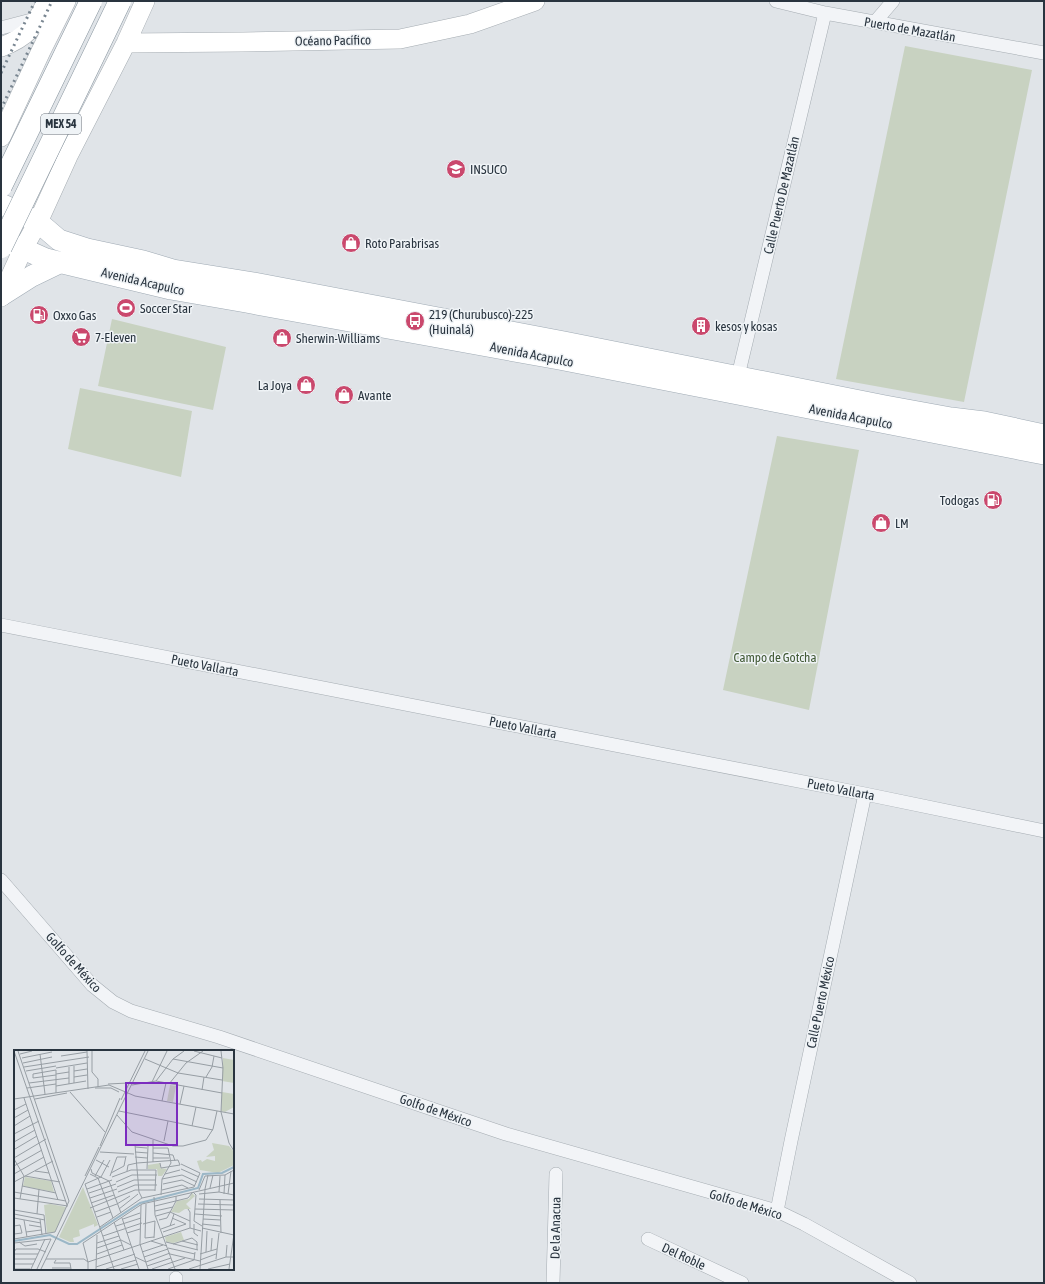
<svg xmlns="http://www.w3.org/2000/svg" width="1045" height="1284" viewBox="0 0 1045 1284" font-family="'Asap Condensed',sans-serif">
<rect width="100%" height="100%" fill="#e0e4e8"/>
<path fill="#c8d2c1" d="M905,46L1032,70L964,402L836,379Z
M112,319L226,347L213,410L98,386Z
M80,388L192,411L181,477L68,449Z
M777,436L859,450L809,710L723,690Z"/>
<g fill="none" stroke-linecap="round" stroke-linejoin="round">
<defs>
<path id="street" d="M776,1L825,13L1044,53
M875,22L893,1
M1,28L39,18
M738,376L825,13
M1,625L865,794L1044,831
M1,880L92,985L113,1002L131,1011L219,1037L506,1134L777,1211L804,1224L910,1283
M777,1211L791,1141L865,794
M648,1239L742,1283
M176,1283V1278
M553,1283L556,1174"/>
<path id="secondary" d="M126,43L243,42L400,39L470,24L535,1
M1,47C28,37 35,26 47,1
M1,137L41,51L66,1
M1,297L23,249L38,222L68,156L126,43L145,1"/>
<path id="primary" d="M1,204L38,222L59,240L87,249L143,261L173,270L254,283L564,342L885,406L951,418L984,422L1044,435
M1,239L46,259L171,289L246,302L559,359L1044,454
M2,295L32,276L61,262"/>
</defs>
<use href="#street" stroke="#a5acb2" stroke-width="14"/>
<use href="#secondary" stroke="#a5acb2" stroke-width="20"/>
<use href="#primary" stroke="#9faab4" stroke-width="22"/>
<use href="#street" stroke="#f2f4f7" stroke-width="13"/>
<use href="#secondary" stroke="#fff" stroke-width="19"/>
<use href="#primary" stroke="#fff" stroke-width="21"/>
<path stroke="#798691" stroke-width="3" stroke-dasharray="2 4" stroke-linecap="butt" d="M1,73L35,1
M1,109L52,1"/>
<defs>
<path id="highway-bridge" d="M1,186L91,1
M1,247L120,1"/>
</defs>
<use href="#highway-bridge" stroke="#87949e" stroke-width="23" stroke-linecap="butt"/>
<use href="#highway-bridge" stroke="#fff" stroke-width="22"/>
</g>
<defs>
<symbol id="school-disc" viewBox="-11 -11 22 22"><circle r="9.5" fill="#ca486d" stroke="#eff3f6"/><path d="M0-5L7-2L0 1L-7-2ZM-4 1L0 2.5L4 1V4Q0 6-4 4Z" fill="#fff"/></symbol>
<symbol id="shop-disc" viewBox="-11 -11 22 22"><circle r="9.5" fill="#ca486d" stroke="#eff3f6"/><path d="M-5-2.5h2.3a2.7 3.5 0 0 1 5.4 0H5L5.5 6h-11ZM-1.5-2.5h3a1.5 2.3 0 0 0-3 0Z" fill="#fff"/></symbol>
<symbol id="stadium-disc" viewBox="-11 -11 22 22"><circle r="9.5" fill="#ca486d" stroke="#eff3f6"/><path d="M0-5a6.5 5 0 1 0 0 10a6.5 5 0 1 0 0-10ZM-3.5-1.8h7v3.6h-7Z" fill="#fff"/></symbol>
<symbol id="fuel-disc" viewBox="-11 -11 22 22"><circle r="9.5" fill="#ca486d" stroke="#eff3f6"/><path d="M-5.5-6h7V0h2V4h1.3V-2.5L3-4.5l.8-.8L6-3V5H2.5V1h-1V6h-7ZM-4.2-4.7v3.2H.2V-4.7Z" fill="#fff"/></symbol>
<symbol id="bus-disc" viewBox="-11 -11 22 22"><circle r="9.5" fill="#ca486d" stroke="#eff3f6"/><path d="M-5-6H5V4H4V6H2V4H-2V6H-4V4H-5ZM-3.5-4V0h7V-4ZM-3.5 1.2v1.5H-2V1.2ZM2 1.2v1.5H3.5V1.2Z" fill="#fff"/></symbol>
<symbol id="building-disc" viewBox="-11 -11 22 22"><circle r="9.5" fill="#ca486d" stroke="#eff3f6"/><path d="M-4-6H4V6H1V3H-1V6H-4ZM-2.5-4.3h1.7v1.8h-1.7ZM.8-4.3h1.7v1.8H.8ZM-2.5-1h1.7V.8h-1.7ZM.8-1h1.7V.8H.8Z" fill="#fff"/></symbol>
<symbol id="supermarket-disc" viewBox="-11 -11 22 22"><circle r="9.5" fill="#ca486d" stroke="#eff3f6"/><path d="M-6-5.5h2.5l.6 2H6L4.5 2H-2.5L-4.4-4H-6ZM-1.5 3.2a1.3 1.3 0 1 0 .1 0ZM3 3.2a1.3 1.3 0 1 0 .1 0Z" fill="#fff"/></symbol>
</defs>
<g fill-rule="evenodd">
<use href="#school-disc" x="445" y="158" width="22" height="22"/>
<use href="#shop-disc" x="340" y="232" width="22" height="22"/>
<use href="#stadium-disc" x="115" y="297" width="22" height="22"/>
<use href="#fuel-disc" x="28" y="304" width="22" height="22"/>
<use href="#bus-disc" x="404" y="310" width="22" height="22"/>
<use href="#building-disc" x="690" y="315" width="22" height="22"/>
<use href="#supermarket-disc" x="70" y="326" width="22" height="22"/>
<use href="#shop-disc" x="271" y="327" width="22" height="22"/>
<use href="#shop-disc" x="295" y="374" width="22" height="22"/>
<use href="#shop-disc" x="333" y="384" width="22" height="22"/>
<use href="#fuel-disc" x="982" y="489" width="22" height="22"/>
<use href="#shop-disc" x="870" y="512" width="22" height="22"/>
</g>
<g text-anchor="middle" stroke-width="3" stroke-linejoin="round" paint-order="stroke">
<rect fill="#eff3f6" stroke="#646d76" stroke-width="1" x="41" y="114" width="40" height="20" rx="3"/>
<g font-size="12" font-weight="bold" fill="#29343f">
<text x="61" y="128">MEX 54</text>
</g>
<g font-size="13" fill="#29343f" stroke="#eff3f6">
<text transform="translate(910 29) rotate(10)" y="5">Puerto de Mazatlán</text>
<text transform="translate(333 40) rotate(-1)" y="5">Océano Pacífico</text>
<text transform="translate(781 195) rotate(-77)" y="5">Calle Puerto De Mazatlán</text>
<text transform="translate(143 281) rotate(13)" y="5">Avenida Acapulco</text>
<text transform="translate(532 354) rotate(11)" y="5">Avenida Acapulco</text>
<text transform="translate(851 416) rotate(11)" y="5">Avenida Acapulco</text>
<text transform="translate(205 665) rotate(11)" y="5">Pueto Vallarta</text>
<text transform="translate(523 727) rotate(11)" y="5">Pueto Vallarta</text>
<text transform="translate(841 789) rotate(11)" y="5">Pueto Vallarta</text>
<text transform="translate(74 962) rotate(48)" y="5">Golfo de México</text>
<text transform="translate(820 1002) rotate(-78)" y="5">Calle Puerto México</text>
<text transform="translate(436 1110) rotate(19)" y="5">Golfo de México</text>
<text transform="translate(746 1204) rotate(17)" y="5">Golfo de México</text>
<text transform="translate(555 1228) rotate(-89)" y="5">De la Anacua</text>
<text transform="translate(684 1256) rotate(25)" y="5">Del Roble</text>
</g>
<g font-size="13" fill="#29343f" stroke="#eff3f6" text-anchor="start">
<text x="470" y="174">INSUCO</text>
<text x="365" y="248">Roto Parabrisas</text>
<text x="140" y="313">Soccer Star</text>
<text x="429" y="319">219 (Churubusco)-225<tspan x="429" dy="15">(Huinalá)</tspan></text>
<text x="53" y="320">Oxxo Gas</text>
<text x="715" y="331">kesos y kosas</text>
<text x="95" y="342">7-Eleven</text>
<text x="296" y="343">Sherwin-Williams</text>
<text x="292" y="390" text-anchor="end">La Joya</text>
<text x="358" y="400">Avante</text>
<text x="979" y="505" text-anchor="end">Todogas</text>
<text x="895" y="528">LM</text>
</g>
<g font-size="13" fill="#425a36" stroke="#eff3f6">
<text x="775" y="662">Campo de Gotcha</text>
</g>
</g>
<g transform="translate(14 1050)">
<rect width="220" height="220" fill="#e0e4e8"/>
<path d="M209,8L220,10V33L208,31ZM156,35L162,36L159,52L153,51ZM208,42L220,44V57L211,62L207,61ZM198,93L215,96L220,102V115L204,123L186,120L183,111L187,110L188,112L193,109L201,111V106L192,107L200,100ZM146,113V118L153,119L148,126H144L143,119H134V115ZM11,127L37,131L40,142L9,136ZM69,137L84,175L80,177V174L65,180L66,186L59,188L60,192H56L45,187ZM178,143L181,146L172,154L177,159H171L165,163L157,162L163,151L175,149ZM36,154L52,157L41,182L33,183L30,155ZM167,182L170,190L159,193L152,192L151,187Z" fill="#c8d2c1"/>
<path fill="none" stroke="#9bb7c7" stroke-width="2" d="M0,191L36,185L55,194H63L126,153L184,138L189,124L208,123L220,117"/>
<path fill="none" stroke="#979ea4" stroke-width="1" d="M0,1L53,155M73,1L74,39M78,1V22L84,29V37M180,1L208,8M207,1L209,18L207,62L215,93L220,101M6,4L18,1M26,4L31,44M47,6L73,2M8,8L38,2M131,9L164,23L208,30M159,9L209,18M9,13L38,7M60,16V33M10,17L75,7M55,17V34M42,18L73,13M42,20L19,24V28L42,25M42,20V43M12,21L42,16M60,21L73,19M42,24L55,22M60,27L73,25M192,27L198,17L200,6M142,31L208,43M138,32L153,1M15,33L55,28M94,34L114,33M155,34L172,13L189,1M118,35L142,31L159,9L170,1M42,36L72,31M13,38L42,34M81,38H97L105,42M188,40L190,27M56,42L91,82M10,48L44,150M0,49L95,35L121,46L220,64M21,49L53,43M107,50L131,1M148,51L152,33M166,54L170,36M0,60L12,54M105,61L199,80M103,65L118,82L159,96H169L192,90L199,79L203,61M0,68L14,60M96,72L106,48M0,76L16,66M178,76L182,57M0,84L25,71M150,91L154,71M0,92L21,80M121,95L125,142L128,148M86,96L96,72M121,97L133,98M139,98H154M1,99L23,86M86,102L120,104M121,102L134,103M139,103L159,105L161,111M121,107L133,108M0,108L32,89M139,108H155M0,109L10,126M82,110L95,117M139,112V90M0,116L28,100M77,119L78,123L95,131L107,163M133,119L134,96M167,119L185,127M21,121L35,123M113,121L114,115L123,113L164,110L166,115L147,118L146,113M97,123L110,116L112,106M0,124L30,107M76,124L84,128L99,168M151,124L166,120M11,126L46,132M71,126L85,97M81,126L90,110M96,126L103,107H111M98,127L117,120H142L141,141M148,129L168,125L183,132M0,132L39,111M102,132L118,125H143M71,134L100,219M71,134L87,127L96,110M149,134L168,130L181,136M8,136L42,143M103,137L120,130H142M196,138L199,125M73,139L98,130M148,140L168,135L174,138M185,140L191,126L211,125L220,120M0,142L52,151M104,142L121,135H143M179,142L182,145L180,171L188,176M205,142L206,126M75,143L102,134M185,144L205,142L220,145M210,144L211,125M214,144L217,121M147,145L148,129L157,113L154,98M140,147L141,165L161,219M0,148L54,156M76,148L103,139M6,149L10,126M185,149L220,150M206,150L207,183M77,153L100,145M132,154L131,188L140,187M184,154L220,155M127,155L126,194L134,219M141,156L174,148L178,143M76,158L121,140H141M105,159L124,144M174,159L176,162V178M181,159L220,160M0,160L30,165L32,184M141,161L159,157M81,162L103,154L116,146M0,164L31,170M23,164L25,139M181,164L208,166M142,166L156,162L176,171M83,167L97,162M0,168L27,173M108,168L125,219M158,168L172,174M26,169L28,185M109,169L126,163M189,169L207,170M10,170L13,187M145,170L153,168L162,151V146M100,172L110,200M129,174L141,171M180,174V183L184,186M188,174L206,176M15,175L27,177M0,176L6,175L8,183L0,184M102,176L127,168M156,176L160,164M86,177L128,148L180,137L186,123L167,114M188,178L220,185M147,179L161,174M12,182L27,180M149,182L172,174M113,183L126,179M89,186L128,173M140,188L141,171M0,189L41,182L55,151L4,1M137,191L153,196M168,191L184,195M5,192L11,196L23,194M152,192L184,200M0,193L37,189L23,219M83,193L105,186M159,194L178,188L183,192V200M83,198L107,190L117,195M154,198L181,204M197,201L198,188M0,202L2,199H24L32,202M128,202L149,195M192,202L193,181M0,204H24M83,204L108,195M156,204L186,211M186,204L203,199M121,207L132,212L156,203M130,207L154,199M212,207L213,195M0,209H22M32,209H70L74,212L176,178L187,181M202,209L205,183M42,210L40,213H56L57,219M186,210L202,204M0,214H19M133,216L157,208M82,217L121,204M38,218H57M0,219H16M17,219L31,189M27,219L134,1M74,219V212L69,193L128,154L220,133M82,219L83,185M92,219L122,210M107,219L124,214M138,219L171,208M154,219L180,210L181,202M175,219L212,207H220M186,219L191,139L194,125M194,219L216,214M215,219L220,184"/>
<path fill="#7b2cbf" fill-opacity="0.15" stroke="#7b2cbf" stroke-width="2" d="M112,33H163V95H112Z"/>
<rect width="220" height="220" fill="none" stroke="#29343f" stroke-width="2"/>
</g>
<rect width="1045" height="1284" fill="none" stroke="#29343f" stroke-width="4"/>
</svg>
